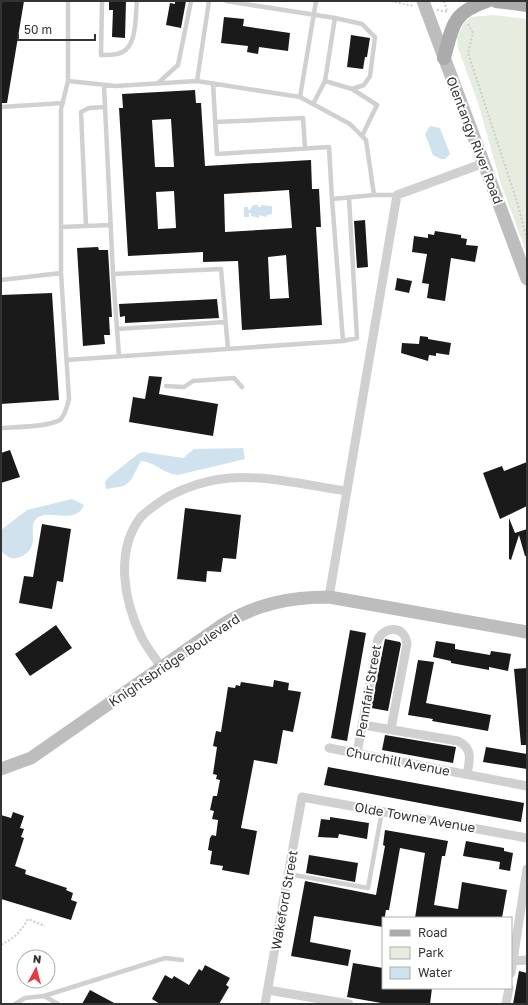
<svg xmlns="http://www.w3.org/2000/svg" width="528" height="1005" viewBox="0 0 528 1005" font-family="'Golos Text',sans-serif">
<rect width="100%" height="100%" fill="#fff"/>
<path fill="#e6ecdf" d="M493,15L527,19V254L501,184L478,103L458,48L457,37L464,23L471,17Z"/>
<path fill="#cfe2ee" d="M430,126L440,128L450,154L445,159H441L433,155L425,134Z
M253,205H258V207H261V205L272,206V214L267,215L266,217L259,215V218L251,216V213H249V217H244V207H248V210H250Z
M243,448L245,459L178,475C164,474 155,462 141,461L131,480L124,486L106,489L105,482L109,477L138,454L143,452L183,458L194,449Z
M72,499L84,505C75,526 48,508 37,518C26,527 43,547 20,557C11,561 7,556 1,551V530L27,510Z"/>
<path fill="#1a1a1a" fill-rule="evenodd" d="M1,1H24L7,103H1Z
M109,1H126L125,38L112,37L113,10H109Z
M175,1H186L181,28L166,25L170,3L175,4Z
M224,17L244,19L243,26L290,33L288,51L259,47L258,54L247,52L248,46L221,43Z
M351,35L370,38L367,57H365L363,69L347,67Z
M195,90L196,103H201L205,166L311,160L312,189H319L321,227H316L322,325L242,330L238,261L203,262V252L128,256L119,108H123L122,94ZM171,119L174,167H155L152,120ZM289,190L292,228L225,232L224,194ZM174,191L176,228L158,229L156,192ZM286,255L289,298L270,299L268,257Z
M365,220L368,267L357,268L354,221Z
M435,231L461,235V238L467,239L466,245L478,246L475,262L451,258L445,301L427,298L429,284L422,283L427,254L412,252L414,236L428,238V234L434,235Z
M98,247L99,250H108L112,317H109L110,335H104L105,344L83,346L77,248Z
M397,278L412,281L409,293L395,290Z
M52,293L59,400L1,404V295Z
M217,299L219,318L125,323V316L120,317L119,304Z
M420,336L428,337V339L451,343L449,355L436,353V356L429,355L428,361L401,353L402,343L419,344Z
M149,376L162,377L159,394L218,404L213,436L129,422L133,397L145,399Z
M10,450L20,477L1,483V453Z
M527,462V506L500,519L483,473L502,466L504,471Z
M185,508L241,515L236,559L223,558L221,572L207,571L206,582L177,579Z
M509,518L515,533L527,529V556H525L519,535L511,560L509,559Z
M42,524L71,529L63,582L57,581L52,609L19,603L24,576L33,577Z
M56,625L72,648L30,676L15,654Z
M350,630L366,633L347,741L331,738Z
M385,639L400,642L401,644L388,711L371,708Z
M436,641L455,644V649L490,655L491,651L511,654L508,671L489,667V670L451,663V661L433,657Z
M418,660L434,662L426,703L491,715L488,731L432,721L433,719L408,715Z
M527,668V745H521L514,669Z
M274,680L289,683L288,690L301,692L293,732L283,730L277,764L254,760L241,828L257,831L249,875L222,870L223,866L210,864L212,851L208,850L210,838L212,835L216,836L218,820L212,819L214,811L210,810L213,796H217L220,780L216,779L217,775L213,774L217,747L213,746L216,731L221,732L228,687L235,688L236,685L240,686L241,682L273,687Z
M385,735L456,747L453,763L382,750Z
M486,747L527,754V769L483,762Z
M328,767L524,803L521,822L324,785Z
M13,812L24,816L20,828L24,829L21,837L24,838L15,866L26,870L25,874L67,888L66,890L73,893L71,900L77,902L71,920L1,899V815L11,818Z
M330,817L369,823L367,839L339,834L338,838L318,837L321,819L330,820Z
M385,830L448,841L445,856H442L434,905L458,909L462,882L507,890L502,918H415L425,853L400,848L389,910H386L383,927L314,916L310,942L351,950L348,966L291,956L305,881L376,895L385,846L383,845Z
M466,841L504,848V851L513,853L510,871L499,869L500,862L463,856Z
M309,855L358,863L355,882L306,873Z
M353,963L383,968V988H432L430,1004H387L347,997Z
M205,965L230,978L226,985L229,987L219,1004H160L152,999L165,975L172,979L174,976L189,985L199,969L202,971Z
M519,971L527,973V1004H513Z
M90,990L116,1004H82Z"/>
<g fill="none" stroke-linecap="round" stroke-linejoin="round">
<path stroke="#cdcdcd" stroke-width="2" stroke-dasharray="2 2" stroke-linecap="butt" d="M391,1L413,6
M444,1L447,11
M437,10L449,12
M468,24L473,33L468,53L518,205L527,240
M1,945C14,938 21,932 28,919L45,926"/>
<path stroke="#d0d0d0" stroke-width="4.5" d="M102,1L101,55C106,55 112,55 117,54C138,50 135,18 137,1
M226,1L335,18L325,81L313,104
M335,18L362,24L375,37L370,76L364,85L352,89
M68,81L116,86L197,81L300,97L350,124L366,140L374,195H397
M197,81L209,1
M325,81L352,89L377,105L362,136
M158,83L178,65L191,1
M213,83L217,154L329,147L332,199
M104,85L113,274L221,269L228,349
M300,97L316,1
M1,107L63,103
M215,122L303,118L305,148
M86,226L81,112L89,108L105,107
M61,227L111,225
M113,274L119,356
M1,280L61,273
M117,329L225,322
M343,341L357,338L349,198
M67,360L343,341L332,199L374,195
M166,386L184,387L193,381L234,378L242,387
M1,428C14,427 52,427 61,419C66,413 67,406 69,399L61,273V109L68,81V1
M288,874L368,888L382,811
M44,996L58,1004
M15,1004L25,998L44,996L165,958L182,960"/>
<path stroke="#d0d0d0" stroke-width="9" d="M329,597L397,195L484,163
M161,667C155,657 146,647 141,636C124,601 115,552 140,518C147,510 156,505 164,499C185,487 206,480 230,478C267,475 310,486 347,491
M363,725L458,741C473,748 470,760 467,774
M329,748L527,786
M357,753L378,639C387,625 405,626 407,644L391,729
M513,961L527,960
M511,973L527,869
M268,990L349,1004
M265,1004L302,797L527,838
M506,1004L509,988"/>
<path stroke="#bdbdbd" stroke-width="13" d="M423,1L527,279
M1,769L31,758L222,625C256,604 290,597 329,597L527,632"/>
<path stroke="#ababab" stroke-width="14" d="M496,1L527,5
M444,58C453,25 452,13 487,1"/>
</g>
<g text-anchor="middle" stroke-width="4" stroke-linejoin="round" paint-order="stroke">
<g font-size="13" fill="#333" stroke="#fff">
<text transform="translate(475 140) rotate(69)" y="5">Olentangy River Road</text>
<text transform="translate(174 660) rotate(-34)" y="5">Knightsbridge Boulevard</text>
<text transform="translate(368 691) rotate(-80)" y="5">Pennfair Street</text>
<text transform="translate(398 761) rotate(11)" y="5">Churchill Avenue</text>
<text transform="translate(415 817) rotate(10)" y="5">Olde Towne Avenue</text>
<text transform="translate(284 900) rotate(-80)" y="5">Wakeford Street</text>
</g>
</g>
<rect width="528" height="1005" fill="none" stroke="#333333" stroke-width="4"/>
<rect x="382" y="917" width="130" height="72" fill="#ffffff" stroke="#adadad"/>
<rect x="390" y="930" width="20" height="6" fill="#ababab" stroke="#adadad"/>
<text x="418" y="937" font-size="12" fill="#333333">Road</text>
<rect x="390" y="947" width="20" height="12" fill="#e6ecdf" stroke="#adadad"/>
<text x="418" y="957" font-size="12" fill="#333333">Park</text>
<rect x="390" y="967" width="20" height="12" fill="#cfe2ee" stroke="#adadad"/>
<text x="418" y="977" font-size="12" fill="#333333">Water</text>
<g transform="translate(36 969) rotate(7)"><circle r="19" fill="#ffffff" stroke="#adadad"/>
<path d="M0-3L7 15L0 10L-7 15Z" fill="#e63946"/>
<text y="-6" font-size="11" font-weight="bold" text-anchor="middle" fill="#333333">N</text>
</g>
<path d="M18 34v6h77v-6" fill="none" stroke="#333333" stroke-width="2"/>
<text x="24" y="34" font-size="12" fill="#333333" stroke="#ffffff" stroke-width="3" paint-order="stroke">50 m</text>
</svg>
